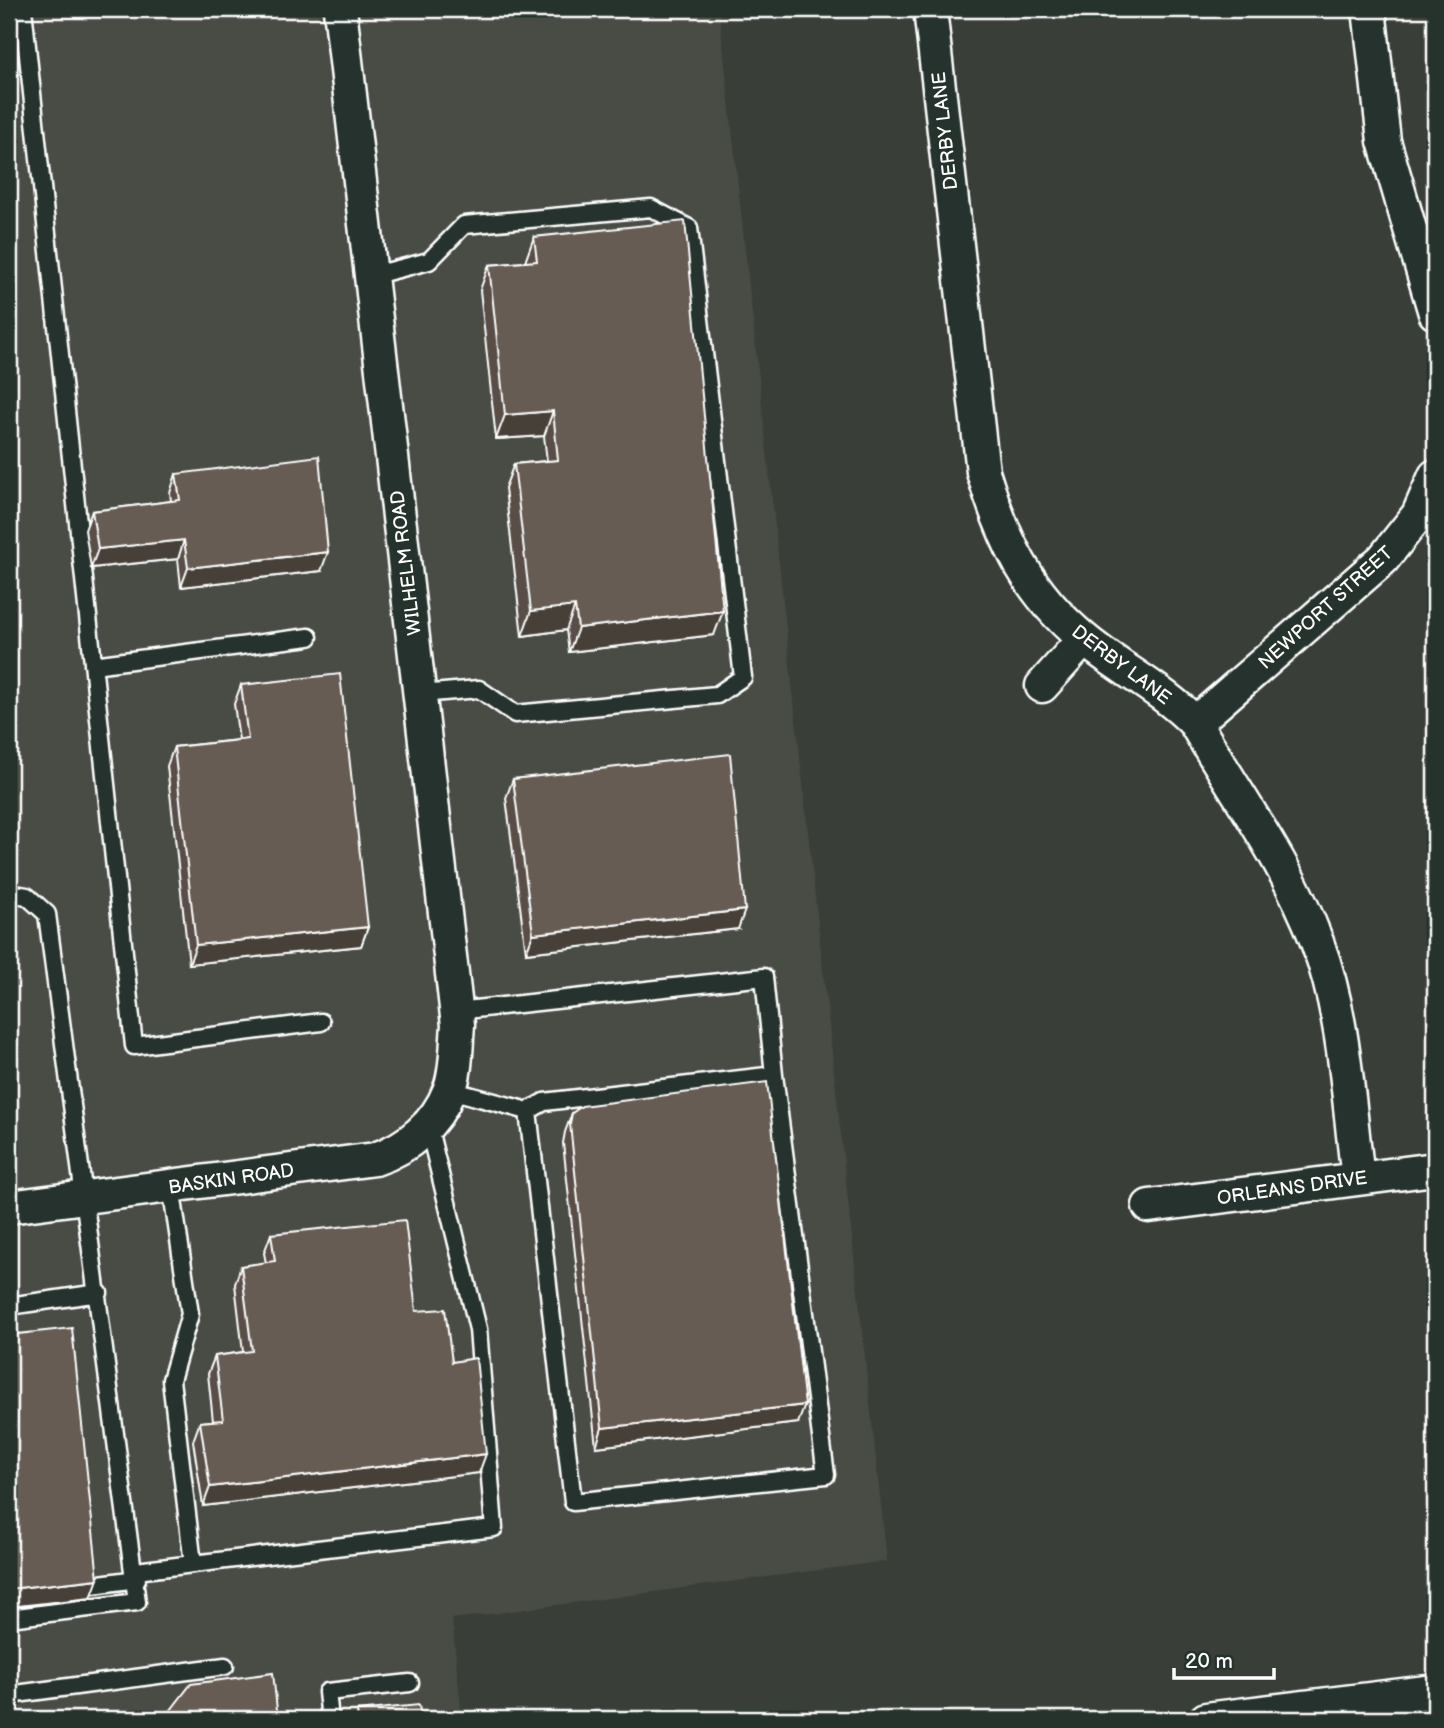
<svg xmlns="http://www.w3.org/2000/svg" width="1444" height="1728" viewBox="0 0 1444 1728" font-family="'Balsamiq Sans',sans-serif">
<rect width="100%" height="100%" fill="#393f38"/>
<filter id="ink" filterUnits="userSpaceOnUse"><feTurbulence type="fractalNoise" baseFrequency=".0143" numOctaves="2"/><feDisplacementMap in="SourceGraphic" scale="14" xChannelSelector="R" yChannelSelector="G"/><feConvolveMatrix kernelMatrix="1 2 1 2 8 2 1 2 1" color-interpolation-filters="sRGB"/></filter>
<g filter="url(#ink)">
<path fill="#4a4b44" d="M9,9H719L887,1561L452,1619L462,1719H9Z"/>
<g fill="none" stroke-linecap="round" stroke-linejoin="round">
<defs>
<path id="service" d="M23,9L134,1046L321,1022
M371,276L429,261L464,225L651,208L689,228L743,677L717,695L515,714L479,689L420,694
M93,665L309,637
M9,893L27,896L47,914L137,1602L9,1618
M457,1011L764,977L774,1075
M450,1090L528,1111L544,1102L774,1075L826,1475L573,1502L528,1111
M171,1186L190,1314L171,1380L193,1564L494,1528L478,1329L428,1125
M9,1306L99,1293
M136,1571L193,1564
M77,1587L137,1579
M9,1695L225,1666
M330,1719L327,1692L410,1683"/>
<path id="minor" d="M930,9L983,472C1004,541 1027,592 1084,639C1120,669 1162,689 1195,723C1236,794 1288,864 1317,942C1345,1016 1348,1100 1358,1178
M1369,9L1384,141L1435,313
M1042,686L1084,639
M1195,723L1383,559L1418,515L1435,476
M1149,1206L1435,1169
M9,1207L375,1159C408,1148 436,1124 449,1091C457,1072 456,1045 458,1025L340,9
M1206,1719L1435,1691"/>
</defs>
<use href="#service" stroke="#fff" stroke-width="21"/>
<use href="#minor" stroke="#fff" stroke-width="37"/>
<use href="#service" stroke="#26332d" stroke-width="16"/>
<use href="#minor" stroke="#26332d" stroke-width="32"/>
</g>
<path fill="#584e47" stroke="#fff" stroke-width="2" d="M534,237L714,635L569,652L566,630L522,636L505,488L514,464L547,461L544,436L496,439L480,290L489,265L525,262Z
M176,474L321,571L181,587L178,559L91,568L85,530L92,511L171,501L170,493Z
M241,685L368,927L361,946L189,964L167,766L174,747L239,740L234,704Z
M513,779L738,929L526,953L506,798Z
M572,1113L798,1423L596,1447L563,1143L565,1132Z
M271,1234L416,1311L452,1362L479,1473L203,1506L193,1441L200,1422L213,1421L208,1374L215,1356L243,1352L235,1284L241,1266L266,1263L264,1253Z"/>
<path fill="#474039" stroke="#fff" stroke-width="2" d="M553,411L544,436L496,439L505,415Z
M184,540L178,559L91,568L98,549Z
M328,552L321,571L181,587L188,568Z
M575,606L566,630L522,636L531,611Z
M723,611L714,635L569,652L578,628Z
M745,910L738,929L526,953L533,934Z
M368,927L361,946L189,964L196,945Z
M805,1405L798,1423L596,1447L602,1428Z
M486,1454L479,1473L203,1506L210,1487Z
M98,1579L91,1598L9,1607V1589Z"/>
<path fill="#665b52" stroke="#fff" stroke-width="2" d="M685,221L723,611L578,628L575,606L531,611L514,464L558,460L553,411L505,415L489,265L537,261L534,237Z
M319,456L328,552L188,568L184,540L98,549L92,511L180,500L176,474Z
M340,674L368,927L196,945L174,747L248,739L241,685Z
M730,754L745,910L533,934L513,779Z
M767,1082L805,1405L602,1428L570,1124L572,1113L582,1106Z
M405,1220L416,1311L445,1309L452,1362L476,1358L486,1454L210,1487L200,1422L223,1420L215,1356L252,1351L241,1266L275,1261L271,1234Z
M72,1328L98,1579L9,1589V1335Z
M273,1673L278,1719H164L191,1684Z
M419,1705L421,1719H358L357,1711Z"/>
</g>
<g text-anchor="middle" stroke-width="6" stroke-linejoin="round" paint-order="stroke">
<g font-size="19" fill="#fff" stroke="#26332d">
<text transform="translate(944 131) rotate(-96)" y="7">DERBY LANE</text>
<text transform="translate(405 563) rotate(-97)" y="7">WILHELM ROAD</text>
<text transform="translate(1325 607) rotate(-42)" y="7">NEWPORT STREET</text>
<text transform="translate(1122 664) rotate(37)" y="7">DERBY LANE</text>
<text transform="translate(231 1178) rotate(-8)" y="7">BASKIN ROAD</text>
<text transform="translate(1292 1187) rotate(-8)" y="7">ORLEANS DRIVE</text>
</g>
</g>
<rect width="1444" height="1728" fill="none" stroke="#26332d" stroke-width="35"/>
<rect x="18" y="18" width="1409" height="1693" fill="none" stroke="#fff" stroke-width="2.5" filter="url(#ink)"/>
<path d="M1174 1668v10h100v-10" fill="none" stroke="#ffffff" stroke-width="3.5"/>
<text x="1185" y="1668" font-size="21" fill="#ffffff" stroke="#26332d" stroke-width="5" paint-order="stroke">20 m</text>
</svg>
